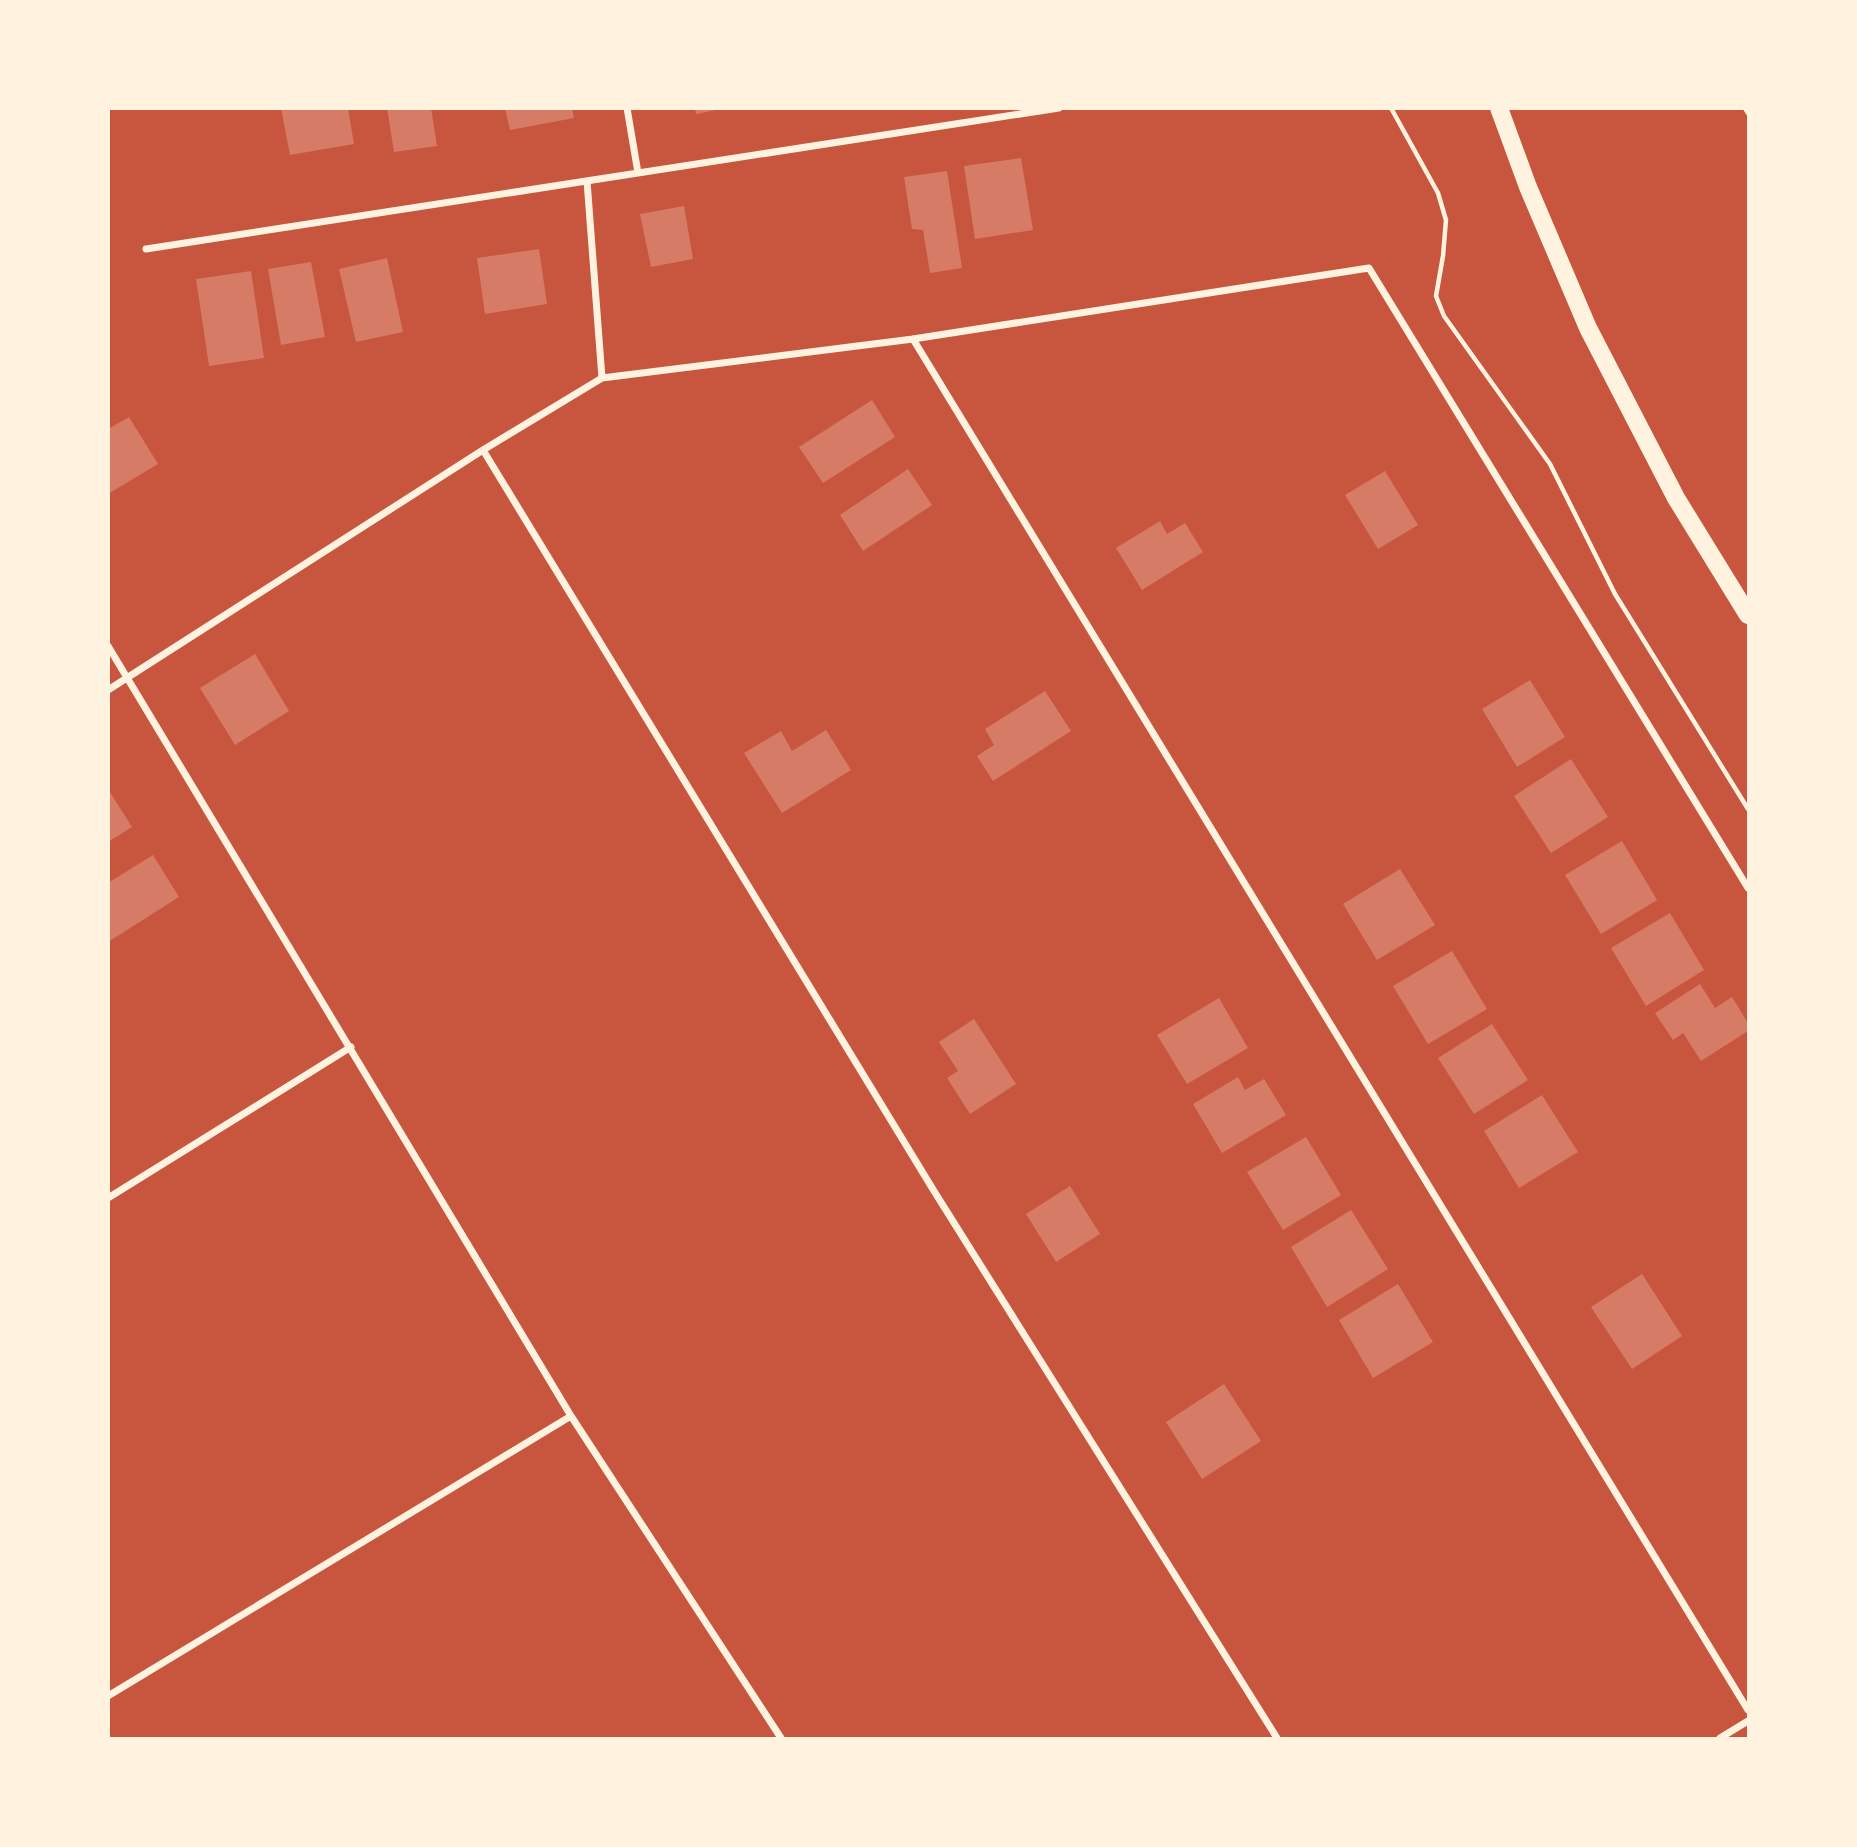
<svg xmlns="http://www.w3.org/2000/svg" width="1857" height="1847" viewBox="0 0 1857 1847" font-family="'Fira Sans Condensed',sans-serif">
<rect width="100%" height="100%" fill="#c8553d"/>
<path fill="#d67c66" d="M281,108H348L354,144L290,155Z
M387,108H431L437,146L394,152Z
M505,108H572L574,118L510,130Z
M695,108H716V110L696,114Z
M1021,158L1033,230L975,239L964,166Z
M947,171L962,268L930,273L923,230L912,229L904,177Z
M684,206L693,259L651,267L640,214Z
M539,249L547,304L485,314L477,258Z
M387,258L403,332L356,342L339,269Z
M311,262L325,337L281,345L268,269Z
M251,271L264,358L209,366L196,279Z
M872,400L895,437L823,483L799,447Z
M129,417L158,464L108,494V429Z
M908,469L932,505L863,551L840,515Z
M1385,471L1418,525L1378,549L1345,495Z
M1160,521L1167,534L1185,523L1203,552L1142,590L1116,548Z
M255,654L289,711L235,745L200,688Z
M1530,680L1565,737L1517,767L1482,709Z
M1045,691L1071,731L993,781L977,756L994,745L985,729Z
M826,730L851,770L782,813L744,753L781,731L792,751Z
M1571,759L1608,817L1551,853L1514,796Z
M108,789L132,827L108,842Z
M1622,841L1657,900L1601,934L1565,875Z
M153,855L179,897L108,942V883Z
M1400,869L1435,925L1377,960L1343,904Z
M1670,913L1704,970L1646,1006L1611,948Z
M1452,951L1487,1009L1428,1044L1393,986Z
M1700,984L1715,1008L1732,997L1748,1023V1031L1701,1061L1683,1033L1673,1040L1655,1013Z
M1219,998L1248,1048L1187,1084L1157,1035Z
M974,1019L1016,1084L970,1114L947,1078L958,1071L939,1042Z
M1492,1024L1528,1080L1474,1114L1438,1058Z
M1238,1077L1245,1090L1264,1079L1286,1115L1222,1153L1193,1104Z
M1542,1095L1578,1152L1519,1188L1484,1131Z
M1306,1137L1341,1195L1283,1230L1247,1172Z
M1070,1186L1100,1234L1056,1262L1026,1214Z
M1351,1210L1388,1269L1327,1307L1291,1247Z
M1642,1274L1682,1336L1632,1369L1591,1307Z
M1398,1284L1433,1342L1373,1378L1339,1320Z
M1224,1384L1261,1441L1202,1479L1166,1422Z"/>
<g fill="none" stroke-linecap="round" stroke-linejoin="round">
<path stroke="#fff3e0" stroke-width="4.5" d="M1391,108L1438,193L1446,220L1443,256L1436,296L1444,316L1550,464L1615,594L1748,809
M1745,108L1748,113"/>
<path stroke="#fff3e0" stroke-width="7" d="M627,108L638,173
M587,181L602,378
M146,249L1059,108
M913,339L1748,1710
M483,450L934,1191L1277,1738
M108,646L571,1416L781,1738
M108,690L483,450L602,378L913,339L1369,268L1748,888
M108,1198L351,1047
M108,1696L571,1416
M1720,1738L1748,1721"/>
<path stroke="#fff3e0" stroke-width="18" d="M1499,108L1528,187L1588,328L1676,498L1748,615"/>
</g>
<rect width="1857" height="1847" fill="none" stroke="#fff3e0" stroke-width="220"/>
</svg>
